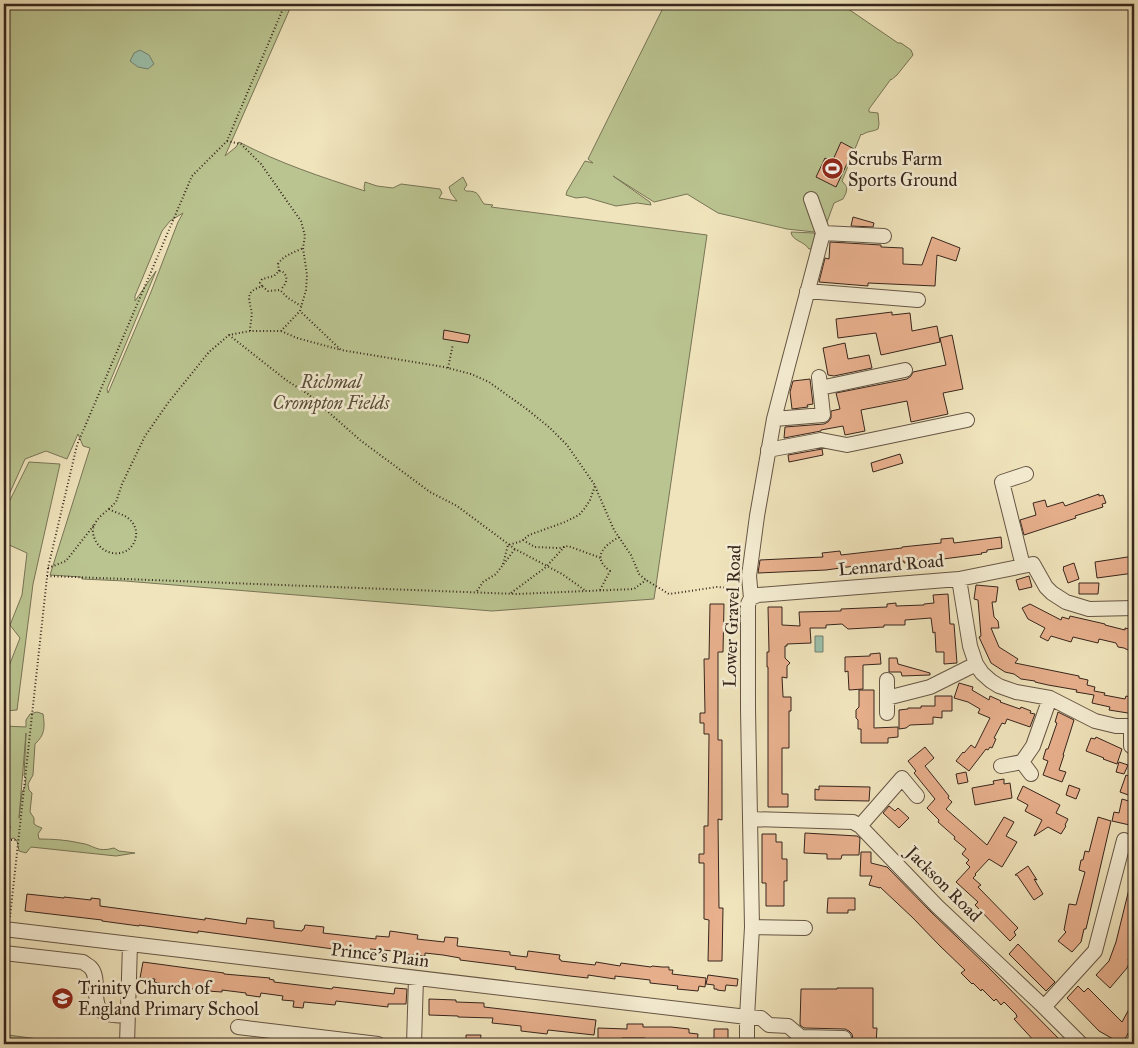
<svg xmlns="http://www.w3.org/2000/svg" width="1138" height="1048" viewBox="0 0 1138 1048" font-family="'IM FELL Great Primer',serif">
<rect width="100%" height="100%" fill="#f0e4bc"/>
<filter id="stains"><feTurbulence type="fractalNoise" baseFrequency=".004" numOctaves="4"/><feColorMatrix values="0 0 0 0 .2 0 0 0 0 .09 0 0 0 0 .02 0 0 0 .5 -.17"/></filter>
<radialGradient id="worn" r=".72"><stop offset=".6" stop-color="#630" stop-opacity="0"/><stop offset="1" stop-color="#630" stop-opacity=".3"/></radialGradient>
<path fill="#bac490" stroke="#787456" fill-rule="evenodd" d="M4,4H292L225,156L236,147L239,142C279,163 321,177 365,191L364,188L365,182L377,186L393,188L401,184L440,189L442,193L439,198L457,201L451,193L449,187L463,177L467,185L464,189L466,191C480,191 477,195 484,204L493,205L491,207L707,235L654,599L492,611L125,581L82,579L81,577L50,575L90,448L83,446L78,434L67,459L46,451L25,459L4,506ZM183,213L178,222L151,292L108,393L107,389L156,271L135,301V296L162,231L170,221Z
M665,4H841L898,43H901L911,50L913,55L897,75L891,80V79L869,109V112L878,113L879,124L878,129C872,132 867,131 862,135L861,134L842,181L847,187L846,193L843,199L834,203L823,233L787,229L718,213L687,194L654,202L613,176L650,202L651,205L637,203L616,206L585,197L576,198L566,195L567,191L585,161L593,163L588,159Z
M791,232L814,233L815,236L811,249H809C804,241 792,241 791,232Z
M29,462L60,464L33,584L17,710L4,711V675L9,666L20,638L10,625L22,595L27,553L7,544L4,554V512Z
M37,712L43,714C45,727 45,735 35,744L33,775L28,784L29,790L32,793L30,812L34,818V824L37,826L42,828L38,834L39,839C53,839 67,840 80,843C95,845 96,853 114,848L119,851L135,853L116,856L31,847L26,853L19,851L17,841L14,838L4,841V830L11,827H4V726L26,727V720L30,714ZM26,733L24,776L26,778L25,787L22,792L19,818Z
M8,1035L76,1044H7Z"/>
<path fill="#9bbfaa" stroke="#738171" d="M140,50L149,55L154,64L148,69L138,67L130,61L134,53Z
M815,636H823V652H815Z"/>
<path fill="#e8b08d" stroke="#37251c" d="M841,142L854,149L836,187L816,177L825,158L832,162Z
M853,217L874,223L873,227L851,226Z
M932,237L960,248L956,261L937,255L935,286L868,283V286L819,282L825,258L829,259L830,242L881,245V247L903,248V264L922,265Z
M892,312V315L910,313L912,331L937,326L940,342L881,355L876,333L838,338L836,319Z
M444,330L470,335L468,343L443,339Z
M952,335L963,389L943,393L948,414L911,422L907,401L861,410L865,431L845,435L843,426L821,430V431L784,438L785,427L824,424L828,422L831,418V411L840,409L836,393L907,379L911,376L913,372L946,365L940,338Z
M845,343L848,359L869,355L872,368L834,376L828,375L823,348Z
M810,379L813,404L807,405L808,407L792,409L790,392L793,381Z
M822,449L823,455L789,462L788,455Z
M900,454L903,463L873,472L871,463Z
M1099,494V496L1103,495L1106,503L1102,504L1103,507L1075,516L1076,518L1024,535L1020,520L1036,515L1033,503L1045,500L1047,507L1063,502L1065,506Z
M1001,537L1002,548L987,550V552L981,553L982,554L943,559V558L932,559V558L913,560L914,562L904,563V561L869,566V564L826,570L758,573L760,560L823,557L822,553L840,551L841,555L902,548V547L941,543V539L953,538L954,543Z
M1134,556V573L1097,578L1095,562Z
M1074,563L1079,579L1068,583L1063,569L1064,568L1063,567Z
M1029,576L1032,587L1019,590L1016,580Z
M1079,583H1099L1098,594H1079Z
M976,585L998,587L996,602H992L994,617L998,621L999,628H991L999,647L1018,659L1015,663L1079,676V678L1088,680L1087,685L1095,687L1094,691L1105,693L1104,695L1125,699L1126,696L1134,698V714L1109,710L1110,707L1092,703L1094,695L1076,692L1077,690L1048,685L1035,682V681L1021,679L1014,674L1005,672L991,663L979,637L981,636L978,600L974,599Z
M948,594L950,624H954L957,663L944,664V652H936L935,632L933,633L931,618L905,620V625H884V627L848,629L842,624L826,625V628H810L811,643L787,644V646H785V658L790,663L787,666V678L782,677L783,696V697H791V711H789V748H782V794H788V807H768V667H767V652H769L768,607H782V625L800,626L799,612L841,611V609L887,607V604L896,603V606L924,605V604L934,603L933,595Z
M710,604H724L723,652H718V740H722V820L718,819L719,908H723L722,961H708L709,920L704,919V863H699V854H704V826H708L709,734H704V723H700V713H705L704,659H709Z
M1030,604L1061,620L1062,617L1069,619L1070,616L1105,624V625L1125,630V628L1134,630V653L1124,648L1118,647L1116,643L1099,639L1098,643L1073,637L1071,642L1051,636L1048,641L1040,637L1045,628L1028,619L1022,608Z
M880,653L881,664L863,665V689L849,690L848,671L845,672V657L870,656V654Z
M889,658H897L898,664L930,673V675L902,676L901,672H889Z
M959,683L973,687L972,690L989,700L990,696L1001,701L1000,702L1020,709L1021,707L1031,711L1030,713L1035,714L1030,727L1007,719L1005,724L1002,723L994,738L996,739L992,748L990,747L988,750L986,749L969,771L956,761L963,752L964,753L971,745L975,748L990,718L978,713L980,709L968,702L954,698Z
M859,690H874V728L898,727V737L888,738V743H861V729H858V720L856,718V710L859,707Z
M935,696H952V711H942V718L933,717V724L910,725L906,728L899,729V710L908,709V708H921V706H935Z
M1058,712L1074,720L1063,755H1064L1059,770L1066,772L1062,782L1043,775L1048,761L1043,759L1046,749H1048L1057,723L1055,722Z
M1096,737L1122,749L1117,764L1103,759L1104,758L1086,751L1091,738L1095,739Z
M925,747L934,758L925,766L949,796L948,798L952,802L946,809L987,845L1004,817L1014,822L1006,836L1017,842L1002,867L989,859L975,874L976,875L973,878L981,885L978,887L1018,928L1014,932L1016,935L1010,941L975,905L978,902L956,882L970,867L966,863L969,860L962,854L966,849L954,839L955,837L938,822L939,820L927,808L935,799L914,773L916,771L908,761Z
M1119,762L1128,765L1124,774L1116,772Z
M966,772L968,782L958,784L956,774Z
M1126,775L1134,778V787L1131,796L1120,792Z
M1004,779V784L1010,783L1012,798L975,805L972,788L994,784L993,781Z
M1069,785L1080,789L1076,799L1066,795Z
M819,786L870,787L869,801L815,800V789L819,790Z
M1023,786L1060,805L1056,813L1068,819L1065,825L1066,826L1061,834L1048,827L1034,836L1042,820L1025,811L1028,805L1017,799Z
M1122,799L1132,802L1130,811L1134,812V826L1112,821L1114,812L1119,813Z
M889,806L895,811L898,808L909,818L899,828L883,813Z
M1098,817L1111,821L1086,929H1084L1081,942L1072,952L1058,941L1066,932L1064,930L1069,904L1076,905L1085,872L1079,870L1081,860H1083L1085,851L1089,852Z
M805,833L857,836L860,838L859,855H842L841,859H827V854L804,853Z
M762,834H776V842H782V859H787V881H784V906H766V883H762Z
M861,852H871V863L887,867L931,912L987,966L1064,1044H1037L1014,1019L1017,1017L1016,1014L1004,1002L1001,1005L996,999L994,1001L982,989L981,991L973,983L972,984L961,973L965,970L940,946L913,918L880,887V888L869,885L872,876H860Z
M1028,866L1037,880L1034,879L1043,894L1034,900L1017,875H1015Z
M1131,881H1134V944L1128,960L1130,961L1127,968L1110,988L1096,975L1109,961L1116,942Z
M27,894L64,898V897L91,900V898L100,899V906L205,920V918L246,924L247,918L274,921V928L302,931L303,929H304L305,925L315,926L324,927L323,933L376,939V936L389,937L390,931L418,935L417,939L444,942L445,937L458,938L457,946L510,952V955L527,957L528,951L560,955L559,959L561,960V961L595,965L596,962L620,966L621,963L651,967L652,966L662,967H669V970H673L672,974L706,978L705,987L699,986L698,991L677,989L678,986L650,983V980L615,976V979L588,975V978L570,976L515,969L516,967L460,960V958L443,955L425,953V956L404,954L405,952L370,949V952L341,949V950L198,931V933L139,925V926L102,921V920L25,911Z
M828,898H855V910H848V913H827Z
M1018,944L1055,982L1046,991L1009,954Z
M143,962L224,973V974L270,978L269,979L274,980V982L332,989L333,987L394,994L395,988L407,989L406,1004H388V1007L336,1001L335,1005L304,1002L303,1008L293,1007L294,1001L282,1000L283,996L261,993L260,997L246,995V993L222,990V992L207,991L159,984L160,983L154,982L155,979L140,978Z
M708,975L738,979L737,986L726,985L725,991L717,990V989H714V985L706,984Z
M1078,986L1084,992L1088,988L1122,1022L1134,1000V1023L1122,1044L1099,1031L1067,998Z
M837,988H873V1028H877L876,1044H850L853,1039L852,1034L849,1031L845,1029L804,1028L800,1025L801,989H837Z
M429,999L456,1000V1002L484,1003V1007L596,1020L594,1035L548,1030L547,1034L521,1031V1026L492,1023L493,1018L458,1017V1016L429,1015Z
M627,1024H643V1027H671L689,1029V1033L698,1034L697,1044L677,1043V1044H667V1041L664,1040L646,1039L645,1038H622L621,1044H602L603,1040H598V1028L627,1029Z
M714,1029H728V1044H714Z
M466,1035H481L480,1044H466Z"/>
<g fill="none" stroke-linecap="round" stroke-linejoin="round">
<defs>
<path id="minor" d="M823,233L884,236
M807,291L918,300
M820,388L905,370
M774,419L823,415L819,377
M768,450L821,440L847,445L967,420
M1023,566L1002,482L1026,474
M959,579L970,646L976,664L982,673L991,681L999,686L1016,692L1050,698L1095,721L1116,726H1131L1134,725
M751,598L758,595L959,579L1033,564L1046,587L1052,593L1066,602L1089,609L1134,608
M887,680V713
M887,698L930,687L976,664
M1131,726V746
M1022,762L1033,746L1050,698
M1001,766L1022,762L1031,774
M750,819L853,822L860,826L937,906L1044,1007L1081,1044
M860,826L902,778L917,796
M752,927L805,928
M4,929L747,1017L761,1018L769,1025L788,1026L801,1037L844,1038
M4,953L83,962C85,964 88,965 90,967C103,979 87,1009 108,1014C114,1016 122,1015 128,1016
M1044,1007L1095,951L1124,840
M238,1027L378,1044
M127,1044L130,944
M414,1044L416,978
M747,1044V1017L752,927L748,709V604L751,598L749,576L757,516L774,419L788,365L823,233L811,199"/>
</defs>
<use href="#minor" stroke="#655544" stroke-width="16"/>
<path stroke="#37251c" stroke-width="2" stroke-dasharray="1 2.5" stroke-linecap="butt" d="M227,141L241,144L261,164L301,221L305,236L303,248L307,275L306,290L300,311L341,350L444,367L471,374L489,382L528,410L550,428L567,445L581,465L594,484L614,530L631,555L639,574L646,580L669,594L717,587L738,589
M279,271L278,264C284,255 293,253 303,248
M262,286L260,283L262,279L274,276L279,271H282C289,277 287,283 281,289
M250,331C250,324 253,315 251,309C248,295 247,292 262,286L268,291L280,290L288,298L301,306
M281,331L297,338L341,350
M229,335L286,380L308,394L360,440L430,492L457,506L515,549L562,574L586,591
M448,368L453,344
M109,509L116,502L122,484L145,436L168,403L209,352L229,335L250,331H281L300,311
M109,509C115,513 124,514 129,519C134,523 137,530 136,536C132,560 101,558 94,537C93,534 92,529 94,526C96,519 104,513 109,509Z
M523,540L535,547L559,548L568,546L601,558
M503,564L508,545L522,541L529,535L565,522L579,515L585,508L590,500L595,486
M48,568L66,561L94,525
M47,576L517,594L634,589L646,580
M600,590L610,571C591,557 604,546 619,537
M477,591L483,582L496,574L515,549
M511,593L546,567L565,546
M4,840H18
M10,917L48,568L77,445L192,176L227,141L285,4"/>
<use href="#minor" stroke="#f5edd3" stroke-width="14"/>
</g>
<defs>
<symbol id="stadium-disc" viewBox="-11 -11 22 22"><circle r="9.5" fill="#8f2418" stroke="#f5edd3"/><path d="M0-5a6.5 5 0 1 0 0 10a6.5 5 0 1 0 0-10ZM-3.5-1.8h7v3.6h-7Z" fill="#fff"/></symbol>
<symbol id="school-disc" viewBox="-11 -11 22 22"><circle r="9.5" fill="#8f2418" stroke="#f5edd3"/><path d="M0-5L7-2L0 1L-7-2ZM-4 1L0 2.5L4 1V4Q0 6-4 4Z" fill="#fff"/></symbol>
</defs>
<g fill-rule="evenodd">
<use href="#stadium-disc" x="820" y="156" width="25" height="25"/>
<use href="#school-disc" x="50" y="986" width="25" height="25"/>
</g>
<g text-anchor="middle" stroke-width="5" stroke-linejoin="round" paint-order="stroke">
<g font-size="18" fill="#37251c" stroke="#f5edd3" text-anchor="start">
<text x="848" y="165">Scrubs Farm<tspan x="848" dy="21">Sports Ground</tspan></text>
<text x="78" y="994">Trinity Church of<tspan x="78" dy="21">England Primary School</tspan></text>
</g>
<g font-size="18" font-style="italic" fill="#584d39" stroke="#f5edd3">
<text x="331" y="388">Richmal<tspan x="331" dy="21">Crompton Fields</tspan></text>
</g>
<g font-size="18" fill="#37251c" stroke="#f5edd3">
<text transform="translate(891 565) rotate(-5)" y="6">Lennard Road</text>
<text transform="translate(732 616) rotate(-88)" y="6">Lower Gravel Road</text>
<text transform="translate(944 884) rotate(45)" y="6">Jackson Road</text>
<text transform="translate(380 955) rotate(7)" y="6">Prince's Plain</text>
</g>
</g>
<rect width="1138" height="1048" fill="none" stroke="#f0e4bc" stroke-width="20"/>
<rect x="5" y="5" width="1128" height="1038" fill="none" stroke="#37251c" stroke-width="2.5"/>
<rect x="10" y="10" width="1118" height="1028" fill="none" stroke="#37251c"/>
<rect width="100%" height="100%" filter="url(#stains)"/>
<rect width="100%" height="100%" fill="url(#worn)"/>
</svg>
